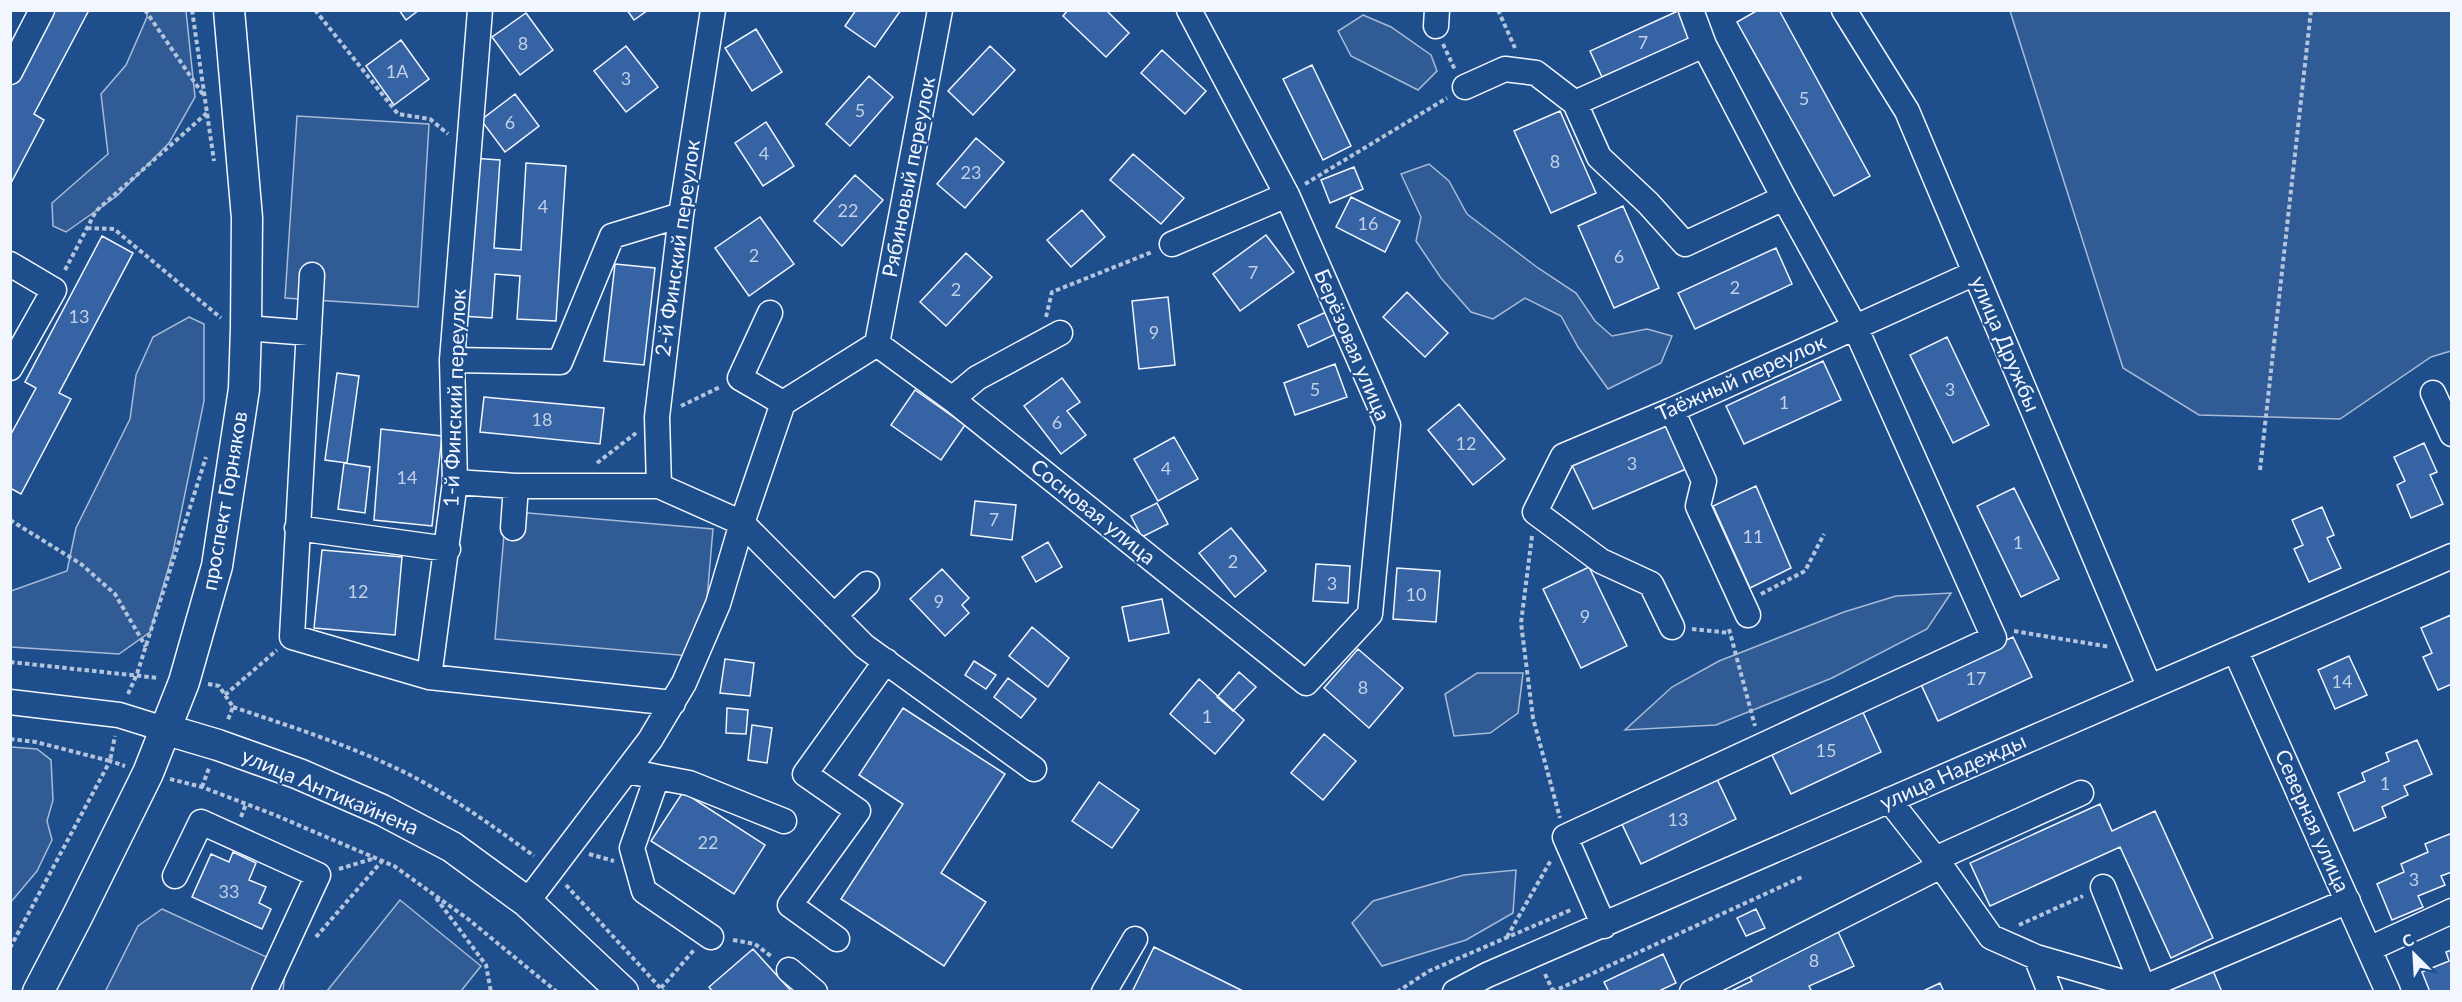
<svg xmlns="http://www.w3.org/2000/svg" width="2462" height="1002" viewBox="0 0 2462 1002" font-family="Lato,sans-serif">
<rect width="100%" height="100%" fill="#1f4e8c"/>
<path fill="#305b95" stroke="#a8bbd7" stroke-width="1.5" d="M147,11H186L195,97L169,143L117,196L66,232L53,226L52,203L108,154L101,94L126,65L147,17Z
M2010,11H2451V351L2431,357L2340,419L2199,415L2123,368Z
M1363,15L1391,27L1431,55L1437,71L1418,90L1351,56L1338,31Z
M297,116L429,124L418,307L285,298Z
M1429,164L1449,181L1467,214L1538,268L1576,293L1595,321L1612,336L1647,329L1672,336L1661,363L1608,389L1578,347L1561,316L1525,298L1493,319L1471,312L1441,278L1416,241L1421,217L1401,174Z
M189,317L204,324V401L173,552L150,632L119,654L11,647V591L67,571L76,528L130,419L136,375L153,337Z
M506,511L713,529L702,657L495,639Z
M1951,593L1927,629L1832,678L1716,725L1625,730L1672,687L1719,661L1844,612L1896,596Z
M1477,673H1523L1518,713L1490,733L1454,736L1445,694Z
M11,747L37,749L51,760L53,800L47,821L52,840L37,871L11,902Z
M1516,870L1513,913L1466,940L1382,966L1352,923L1373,901L1464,875Z
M400,900L481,966L461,991H327Z
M162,909L286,966L283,991L105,992L138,926Z"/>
<path fill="#3563a3" stroke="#f2f6ff" stroke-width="1.5" d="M50,10H89L34,114L44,120L10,185V84Z
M399,10H419L406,20Z
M627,10H648L634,20Z
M856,10H901L875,47L845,26Z
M1068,10H1106L1129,33L1106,57L1063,16Z
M1680,10L1697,35L1602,77L1590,51Z
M1758,10H1779L1870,176L1834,196L1737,22Z
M526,13L553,50L520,75L492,37Z
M756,29L782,72L752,91L725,48Z
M401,40L429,79L394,105L366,66Z
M626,46L658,87L626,112L594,71Z
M990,46L1015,70L973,115L948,91Z
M1162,50L1206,91L1185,114L1141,73Z
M1312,65L1351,146L1323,160L1283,79Z
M869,76L893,97L850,146L826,124Z
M515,94L539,126L505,152L481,120Z
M1560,111L1596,193L1551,213L1514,131Z
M766,122L794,166L763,186L735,143Z
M976,138L1004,162L965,208L937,184Z
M1133,154L1184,198L1161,224L1110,180Z
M471,158L500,160L494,248L521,250L526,163L566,166L556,321L517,319L520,276L495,274L492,318L461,316Z
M1354,167L1363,189L1330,203L1321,180Z
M855,175L883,200L842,246L814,221Z
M1351,197L1400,221L1385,252L1336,227Z
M1623,206L1659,288L1614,308L1578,226Z
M1082,210L1105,237L1071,267L1047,240Z
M760,217L794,264L749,296L715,248Z
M1266,235L1294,272L1240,311L1213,274Z
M102,236L133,253L59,393L71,399L21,494L10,488V436L36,388L25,382Z
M1776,248L1792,284L1695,329L1678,293Z
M966,253L992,277L946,326L920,302Z
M615,264L655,268L644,365L604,361Z
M1407,292L1448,333L1425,357L1383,317Z
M1168,297L1175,365L1139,369L1132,301Z
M1326,312L1336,334L1308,347L1298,325Z
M1947,337L1989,425L1953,443L1910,355Z
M1823,361L1841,400L1744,444L1726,406Z
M1335,364L1347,397L1295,415L1284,383Z
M337,373L359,376L347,463L325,460Z
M1062,378L1080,402L1067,411L1086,435L1061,454L1024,406Z
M915,390L965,425L941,460L891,425Z
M484,397L604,408L600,444L480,432Z
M1459,404L1505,459L1473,485L1428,430Z
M1672,418L1693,466L1593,509L1570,461Z
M381,429L442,436L432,526L374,520Z
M1174,437L1198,479L1158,501L1134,459Z
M2424,443L2437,472L2430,475L2443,504L2411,518L2397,485L2405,481L2394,457Z
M344,463L370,467L365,513L338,509Z
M1756,486L1791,568L1750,588L1713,506Z
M2014,488L2059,579L2021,597L1977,506Z
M975,501L1016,505L1012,540L971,535Z
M1157,503L1168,524L1142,537L1131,516Z
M2322,507L2334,535L2327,538L2341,568L2309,582L2294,549L2303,545L2292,520Z
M1231,528L1266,571L1235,597L1199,553Z
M1048,542L1062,567L1036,582L1022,557Z
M322,550L402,557L395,635L314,628Z
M1316,564L1350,566L1348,603L1313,601Z
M1589,567L1627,646L1581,668L1543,589Z
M1397,568L1440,571L1436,622L1393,619Z
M942,569L969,598L962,605L969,613L945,636L910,599Z
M1162,599L1169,633L1129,641L1122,607Z
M2451,615L2452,684L2438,690L2423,657L2432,653L2421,628Z
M1032,627L1069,658L1048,687L1009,656Z
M2013,637L2032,677L1938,721L1919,680Z
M1358,649L1403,688L1369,728L1324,688Z
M2349,656L2367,695L2335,709L2318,670Z
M725,659L754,663L750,696L720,693Z
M974,661L996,675L986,689L965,675Z
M1239,672L1256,687L1233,711L1217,697Z
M1008,678L1036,699L1021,718L994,697Z
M1199,679L1244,720L1215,754L1170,714Z
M727,708L748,710L746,734L726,733Z
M903,708L1005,774L941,873L986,902L944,966L841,899L903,804L859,775Z
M1861,708L1881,752L1791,794L1770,751Z
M752,725L772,728L767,763L748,760Z
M1324,734L1356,761L1323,800L1291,773Z
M2417,740L2432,774L2404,786L2408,795L2382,807L2386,817L2354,831L2338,793L2365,781L2362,773L2389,761L2386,753Z
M1715,775L1736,819L1641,864L1620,820Z
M1099,782L1139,810L1112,848L1072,821Z
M683,792L765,845L734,894L651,841Z
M2100,804L2112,831L2155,811L2213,938L2171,958L2120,847L1990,906L1970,863Z
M2452,833V872L2441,876L2445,885L2418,896L2423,907L2392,920L2377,884L2404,872L2401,864L2428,852L2425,844Z
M233,852L256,863L249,880L266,887L259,903L271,909L262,929L192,897L211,854L229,862Z
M1756,909L1765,928L1746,936L1737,918Z
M1834,923L1854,966L1809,986L1812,992H1729L1752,981L1748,974Z
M1154,947L1245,992H1132Z
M753,949L792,992H713L709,987Z
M2452,950V992H2430L2422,972L2449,961L2446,952Z
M1663,954L1676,983L1657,992H1609L1604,982Z
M2211,966L2222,992H2171L2168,985Z
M1940,983L1944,992H1921Z"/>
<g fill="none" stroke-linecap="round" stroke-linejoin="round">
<defs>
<path id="minor" d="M1691,10L1704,45
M1844,10L1907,111L2149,686
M1436,26L1437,10
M10,72L42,10
M1465,87L1505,69L1536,73L1575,103
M1172,244L1287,195
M10,264L54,290L10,368
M312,275L292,637L429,677L673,703
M770,313L740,378L783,403
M246,328L309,333
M877,344L952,399L1306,683L1370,614L1388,425L1287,195L1189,10
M877,344L940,10
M452,360L560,362L612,236L681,215
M2433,393L2452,434
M952,399L977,378L1060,333
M1672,410L1704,481L1698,506L1748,615
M455,482L516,486H659L742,523L864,646L1034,769
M659,486L657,417L681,215L713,10
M297,528L448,549
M513,528L516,486
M834,616L867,584
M1672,627L1651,584L1601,561L1535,512L1563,456L1672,410L1975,273
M2235,650L2388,992
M429,677L455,482L452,360L480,10
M10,702L119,715L164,729
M628,771L657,777L632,848L644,891L711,937
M657,777L689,783L784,821
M1889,800L1941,866L1991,937L2036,957L2143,988L2348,901
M1935,859L2081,793
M175,876L201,822L318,875L264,992
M2103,887L2145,992
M527,902L650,740L684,683L718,604L742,523L783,403L877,344
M1604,926L1565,837L1994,638L1855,327L1784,198L1704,45L1575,103L1599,157L1648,203L1685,244L1784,198
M837,939L790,905L858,811L805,774L886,661
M2369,949L2452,911
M2036,957L2050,992
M789,970L815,992
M1104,992L1135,939
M1455,992L1487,975L2452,556
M1692,992L1941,866"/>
<path id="major" d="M164,729L218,745L299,774L382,810L452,847L527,902L623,992
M38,992L77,917L148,773L184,682L217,566L244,389L246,328L247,218L229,10"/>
</defs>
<use href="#minor" stroke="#f2f6ff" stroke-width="27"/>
<use href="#major" stroke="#f2f6ff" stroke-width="33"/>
<path stroke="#b3c4dc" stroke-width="4" stroke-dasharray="4.5 3" stroke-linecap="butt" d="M145,10L204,96
M192,10L214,161
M315,10L398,114L430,119L448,134
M1498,10L1515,48
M1443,44L1455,70
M1305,184L1447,98
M87,228L114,229L221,318
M65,270L96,211L207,113
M1046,317L1052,292L1152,252
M681,406L720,387
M597,463L636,433
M2260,470L2311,10
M10,520L81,564L115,594L146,647
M1532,536L1521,623L1533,718L1560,818
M1761,594L1805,571L1824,534
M1692,629L1730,633
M1729,629L1755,726
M2014,631L2110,647
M10,662L159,678
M208,684L219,686L233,707L227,722
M128,694L137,674L206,457
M225,695L277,650
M233,707C292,727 352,746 408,774C453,797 494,827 534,856
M10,739L36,742L110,761L115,736
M170,779L202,787L275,815L394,866L468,919L557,992
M202,787L209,768
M241,817L246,804
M589,854L614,861
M339,869L375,858
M566,885L664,992
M436,898L486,965L491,992
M2019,925L2083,896
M316,937L382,861
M1507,937L1551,860
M733,940L755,944L772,957
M10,948L110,761L125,766
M1545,974L1553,991
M661,988L694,950
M1397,992L1429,971L1573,909
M1552,992L1802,877"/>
<use href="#minor" stroke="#1f4e8c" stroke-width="24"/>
<use href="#major" stroke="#1f4e8c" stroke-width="30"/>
</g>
<g text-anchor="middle" stroke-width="4.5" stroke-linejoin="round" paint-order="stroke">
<g font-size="18" fill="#c3d1e8">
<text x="1643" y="49">7</text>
<text x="523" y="50">8</text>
<text x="397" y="78">1А</text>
<text x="626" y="85">3</text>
<text x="1804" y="105">5</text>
<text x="860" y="117">5</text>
<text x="510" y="129">6</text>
<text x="764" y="160">4</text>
<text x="1555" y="168">8</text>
<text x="971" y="179">23</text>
<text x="543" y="213">4</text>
<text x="848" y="217">22</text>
<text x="1368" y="230">16</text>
<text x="754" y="262">2</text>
<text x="1619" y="263">6</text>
<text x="1253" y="279">7</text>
<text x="1735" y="294">2</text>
<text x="956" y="296">2</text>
<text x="79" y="323">13</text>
<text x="1154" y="339">9</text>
<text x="1315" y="396">5</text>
<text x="1950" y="396">3</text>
<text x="1784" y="409">1</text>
<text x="542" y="426">18</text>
<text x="1057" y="429">6</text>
<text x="1466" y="450">12</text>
<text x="1632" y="470">3</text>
<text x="1166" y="475">4</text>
<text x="407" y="484">14</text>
<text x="994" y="526">7</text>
<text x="1753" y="543">11</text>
<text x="2018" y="549">1</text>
<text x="1233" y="568">2</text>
<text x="1332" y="590">3</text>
<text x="358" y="598">12</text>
<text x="1416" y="601">10</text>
<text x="939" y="608">9</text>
<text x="1585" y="623">9</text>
<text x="1976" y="685">17</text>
<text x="2342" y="688">14</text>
<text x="1363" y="694">8</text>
<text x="1207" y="723">1</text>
<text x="1826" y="757">15</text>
<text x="2385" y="790">1</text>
<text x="1678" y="826">13</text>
<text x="708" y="849">22</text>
<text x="2414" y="886">3</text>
<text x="229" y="898">33</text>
<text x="1814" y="967">8</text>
</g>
<g font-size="21" fill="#f2f6ff" stroke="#1f4e8c">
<text transform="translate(909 177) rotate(-79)" y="7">Рябиновый переулок</text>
<text transform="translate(678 248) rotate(-82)" y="7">2-й Финский переулок</text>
<text transform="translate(2005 344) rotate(67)" y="7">улица Дружбы</text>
<text transform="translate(1352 345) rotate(67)" y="7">Берёзовая улица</text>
<text transform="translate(1741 378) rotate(-24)" y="7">Таёжный переулок</text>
<text transform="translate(455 398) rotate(-88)" y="7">1-й Финский переулок</text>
<text transform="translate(225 501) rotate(-80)" y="7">проспект Горняков</text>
<text transform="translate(1093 512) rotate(39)" y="7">Сосновая улица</text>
<text transform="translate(1953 772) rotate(-24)" y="7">улица Надежды</text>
<text transform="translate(330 792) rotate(23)" y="7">улица Антикайнена</text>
<text transform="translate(2312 821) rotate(66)" y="7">Северная улица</text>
</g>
</g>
<rect width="2462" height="1002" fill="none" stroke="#f2f6ff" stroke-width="24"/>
<g transform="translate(2414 954) rotate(336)" stroke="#1f4e8c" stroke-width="4.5" paint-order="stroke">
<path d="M0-4.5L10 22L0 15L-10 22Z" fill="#f2f6ff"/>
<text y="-9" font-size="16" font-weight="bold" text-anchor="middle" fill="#f2f6ff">С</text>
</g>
</svg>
